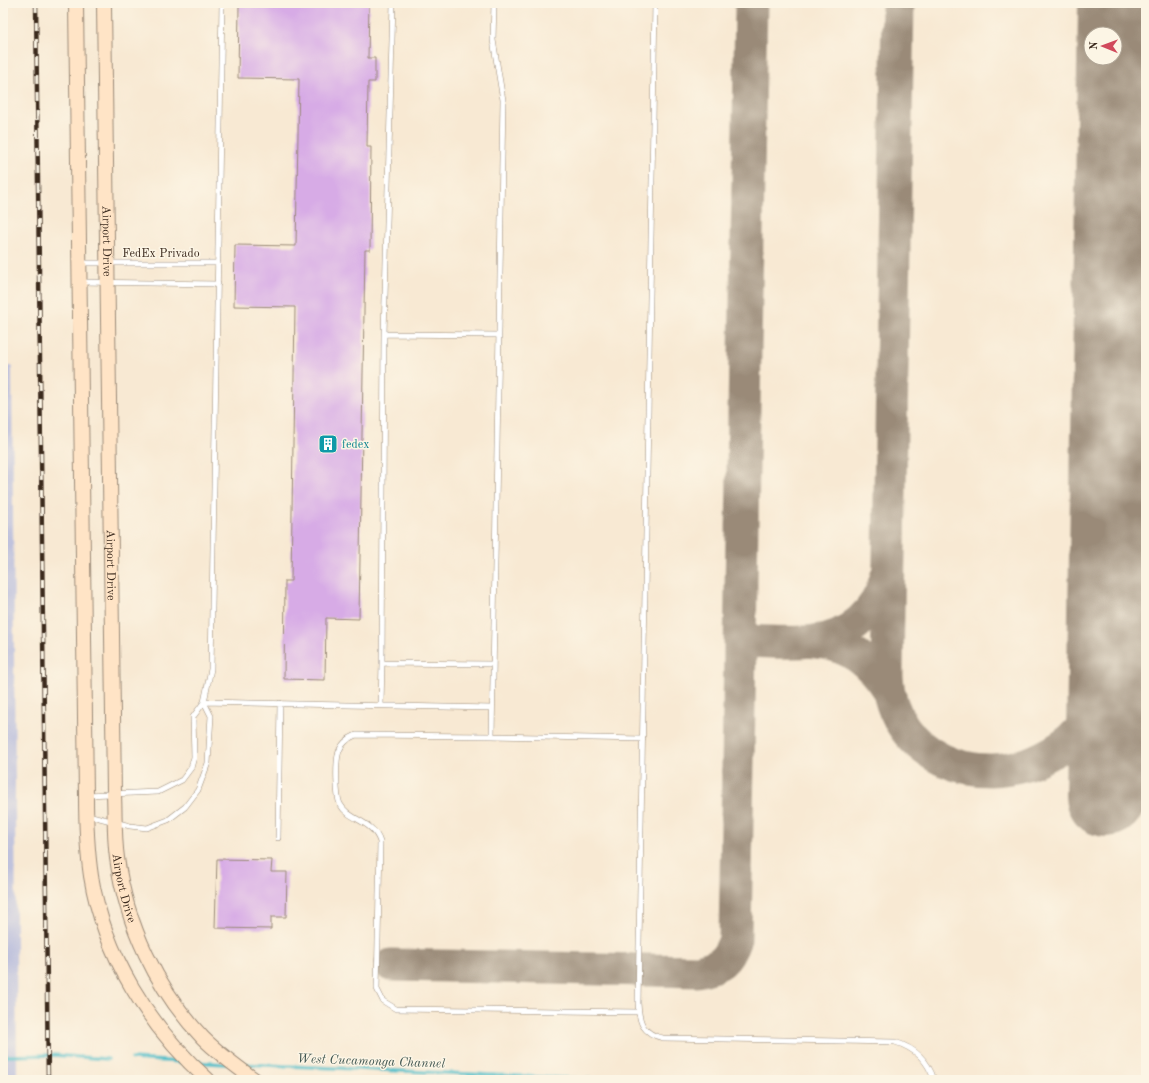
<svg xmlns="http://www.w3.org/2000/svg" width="1149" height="1083" viewBox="0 0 1149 1083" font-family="'Old Standard TT',serif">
<rect width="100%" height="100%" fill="#fcf5e5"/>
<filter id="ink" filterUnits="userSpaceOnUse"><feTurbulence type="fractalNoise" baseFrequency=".025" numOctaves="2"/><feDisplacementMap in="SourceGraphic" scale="8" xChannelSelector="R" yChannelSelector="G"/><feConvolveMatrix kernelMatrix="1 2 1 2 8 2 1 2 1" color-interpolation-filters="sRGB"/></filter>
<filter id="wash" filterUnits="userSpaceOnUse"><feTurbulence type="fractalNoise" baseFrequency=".012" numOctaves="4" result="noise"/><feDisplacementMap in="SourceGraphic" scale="16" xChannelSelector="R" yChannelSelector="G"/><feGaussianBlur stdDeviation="0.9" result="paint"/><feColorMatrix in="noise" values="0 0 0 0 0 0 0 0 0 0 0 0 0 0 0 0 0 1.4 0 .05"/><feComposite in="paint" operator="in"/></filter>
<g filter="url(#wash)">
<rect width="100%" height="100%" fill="#f8e9d3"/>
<path fill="#bfc2dd" d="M3,366H12L17,1080H3Z"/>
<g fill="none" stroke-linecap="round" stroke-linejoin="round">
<path stroke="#50bec9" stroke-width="3.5" d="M3,1056L53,1055L108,1059
M132,1059L183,1062
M195,1062L225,1064
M241,1064L610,1080"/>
<path stroke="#9a8a78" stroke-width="33" d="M898,3L887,677C892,756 976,791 1043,757C1055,751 1069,743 1078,732C1095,712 1102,689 1108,663
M740,641C764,641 790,644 814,641C849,638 878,611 886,578
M815,642C848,644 871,662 888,690
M391,965L697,971C720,966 727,962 735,939L751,3"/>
<path stroke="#9a8a78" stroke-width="82" d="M1106,796L1119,3"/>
</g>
<g id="blocks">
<path fill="#d7abe6" d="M274,3H369L368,58H375V82H368L367,147H371L370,250H365L359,619L326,618L325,680L284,679L285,581H291L295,307L234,306L235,245L296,246L299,79L238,78L239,5L274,6Z
M217,859L272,860L271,872H287L286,917H271V929L215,928Z"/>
</g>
</g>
<g filter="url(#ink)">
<use href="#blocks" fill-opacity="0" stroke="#9a8a78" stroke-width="1"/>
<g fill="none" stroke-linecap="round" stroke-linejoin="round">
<defs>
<path id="service" d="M393,3L384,334L382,663L493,664
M494,3L493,40L503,100L492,736L356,735C348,738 340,745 338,755C336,764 336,796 340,804C349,821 373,820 380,842L377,989L383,1001L396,1009L638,1012
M655,3L638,1003C639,1023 643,1034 663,1038L895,1042C915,1048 928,1060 934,1080
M81,263H218
M81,282L218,284
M384,334L499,335
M204,702L492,708
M381,705L382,663
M492,736L643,739
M86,795L158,792L182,780L191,768L194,757L193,717L204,702L211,669L222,3
M88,815L130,826L147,828L168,820L185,807L198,790L208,763L211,716L204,702
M278,838L280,703"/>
<g id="secondary">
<path d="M76,3L86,795C86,822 87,849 91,876C104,955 149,1027 208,1080"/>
<path id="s1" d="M104,3L114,794C115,815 114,837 117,858C126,924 157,990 203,1038C218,1053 237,1067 255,1080"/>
</g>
</defs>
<use href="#service" stroke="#9a8a78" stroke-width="6"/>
<use href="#secondary" stroke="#9a8a78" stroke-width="16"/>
<use href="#service" stroke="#fff" stroke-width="5"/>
<use href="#secondary" stroke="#ffe4c6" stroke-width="14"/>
<defs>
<path id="rail" d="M36,3L48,1080"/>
</defs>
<use href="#rail" stroke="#3b2a1e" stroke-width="4.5"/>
<use href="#rail" stroke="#fcf5e5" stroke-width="3" stroke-dasharray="9" stroke-linecap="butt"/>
</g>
</g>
<defs>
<symbol id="building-square" viewBox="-11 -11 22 22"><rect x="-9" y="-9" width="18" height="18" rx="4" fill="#0f9aa8" stroke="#fcf5e5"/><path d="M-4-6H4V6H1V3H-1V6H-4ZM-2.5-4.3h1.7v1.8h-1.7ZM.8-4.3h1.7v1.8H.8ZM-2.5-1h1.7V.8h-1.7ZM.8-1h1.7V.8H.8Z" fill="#fff"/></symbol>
</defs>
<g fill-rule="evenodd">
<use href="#building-square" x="317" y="433" width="22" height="22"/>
</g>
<g text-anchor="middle" stroke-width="3" stroke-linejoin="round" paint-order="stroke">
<g font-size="12" fill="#3b2a1e" stroke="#fcf5e5">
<text dy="4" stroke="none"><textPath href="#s1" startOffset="238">Airport Drive</textPath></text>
<text x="161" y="257">FedEx Privado</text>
<text dy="4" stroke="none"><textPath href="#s1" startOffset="562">Airport Drive</textPath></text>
<text dy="4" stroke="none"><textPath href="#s1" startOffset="886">Airport Drive</textPath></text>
</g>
<g font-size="12" fill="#0d838f" stroke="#fcf5e5" text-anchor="start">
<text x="342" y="448">fedex</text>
</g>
<g font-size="13" font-style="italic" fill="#415651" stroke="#fcf5e5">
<text transform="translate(371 1060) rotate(2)" y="5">West Cucamonga Channel</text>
</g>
</g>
<rect width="1149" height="1083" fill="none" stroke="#fcf5e5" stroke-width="16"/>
<g transform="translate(1103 46) rotate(271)"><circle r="19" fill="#fcf5e5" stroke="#afa495"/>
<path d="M0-3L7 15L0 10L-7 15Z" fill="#d1495b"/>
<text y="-6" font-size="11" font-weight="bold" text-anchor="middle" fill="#3b2a1e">N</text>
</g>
</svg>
